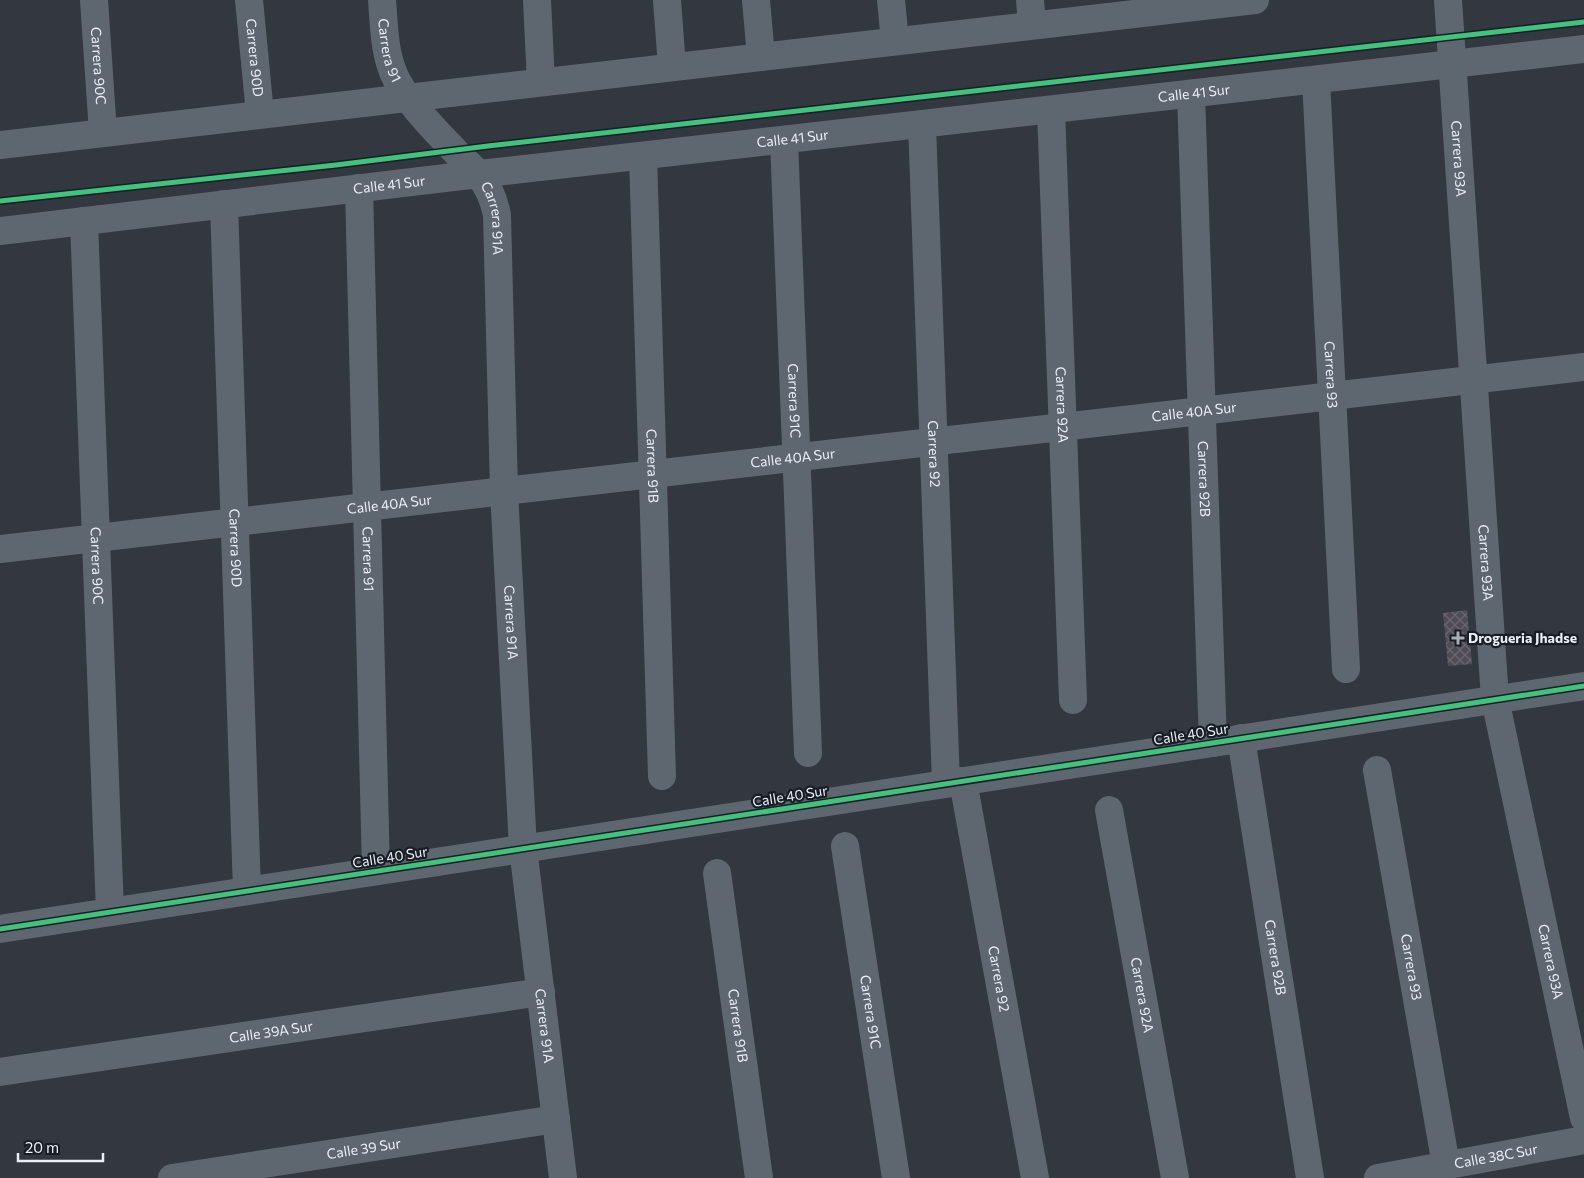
<svg xmlns="http://www.w3.org/2000/svg" width="1584" height="1178" viewBox="0 0 1584 1178" font-family="Commissioner,sans-serif">
<defs>
<pattern id="building-cross-hatch" width="8" height="8" patternUnits="userSpaceOnUse" patternTransform="scale(1.25)"><rect width="8" height="8" fill="#4f4c56"/><path d="M0 0l8 8M0 8l8-8" fill="none" stroke="#68666f"/></pattern>
</defs>
<rect width="100%" height="100%" fill="#33373f"/>
<path fill="url(#building-cross-hatch)" d="M1467,610L1472,664L1448,666L1443,613Z"/>
<g fill="none" stroke-linecap="round" stroke-linejoin="round">
<g stroke="#5e6770" stroke-width="28">
<path id="s1" d="M94,0L103,133"/>
<path id="s2" d="M249,0L260,114"/>
<path id="s3" d="M382,0C384,23 384,50 393,72C403,98 434,129 454,150C461,158 471,165 478,174C488,185 494,200 497,215L504,491L523,848L563,1178"/>
<path d="M537,0L541,82"/>
<path d="M667,0L672,67"/>
<path d="M756,0L761,57"/>
<path d="M891,0L895,41"/>
<path d="M1030,0L1032,25"/>
<path id="s4" d="M1448,0L1495,699L1584,1118"/>
<path id="s5" d="M1316,80L1346,669"/>
<path id="s6" d="M1191,94L1213,743"/>
<path id="s7" d="M1051,110L1073,700"/>
<path id="s8" d="M922,124L946,783"/>
<path id="s9" d="M784,140L808,753"/>
<path d="M0,145L1255,0"/>
<path id="s10" d="M643,156L662,776"/>
<path id="s11" d="M359,188L376,871"/>
<path id="s12" d="M224,204L247,891"/>
<path id="s13" d="M84,221L110,912"/>
<path id="s14" d="M0,231L479,174L1584,49"/>
<path id="s15" d="M0,549L1584,367"/>
<path id="s16" d="M1241,738L1310,1178"/>
<path id="s17" d="M1377,770L1446,1165"/>
<path id="s18" d="M963,781L1035,1178"/>
<path id="s19" d="M1109,810L1175,1178"/>
<path id="s20" d="M845,846L896,1178"/>
<path id="s21" d="M717,873L759,1178"/>
<path d="M0,929L1584,686"/>
<path id="s22" d="M0,1072L541,992"/>
<path id="s23" d="M172,1178L556,1119"/>
<path id="s24" d="M1378,1178L1584,1140"/>
</g>
<defs>
<path id="cycleway" d="M0,201L336,165L488,146L1584,22
M0,929L1584,686"/>
</defs>
<use href="#cycleway" stroke="#191d24" stroke-width="8"/>
<use href="#cycleway" stroke="#40c37c" stroke-width="5"/>
</g>
<path fill="#a9aeb7" stroke="#191d24" stroke-width="2" d="M1455.5 630.5h5v5h5v5h-5v5h-5v-5h-5v-5h5z"/>
<g text-anchor="middle" stroke-width="4.5" stroke-linejoin="round" paint-order="stroke">
<g font-size="14" fill="#e9eef8" stroke="#191d24">
<text dy="5" stroke="none"><textPath href="#s3" startOffset="51">Carrera 91</textPath></text>
<text dy="5" stroke="none"><textPath href="#s2" startOffset="58">Carrera 90D</textPath></text>
<text dy="5" stroke="none"><textPath href="#s1" startOffset="66">Carrera 90C</textPath></text>
<text dy="5" stroke="none"><textPath href="#s14" startOffset="1202">Calle 41 Sur</textPath></text>
<text dy="5" stroke="none"><textPath href="#s14" startOffset="798">Calle 41 Sur</textPath></text>
<text dy="5" stroke="none"><textPath href="#s4" startOffset="159">Carrera 93A</textPath></text>
<text dy="5" stroke="none"><textPath href="#s14" startOffset="392">Calle 41 Sur</textPath></text>
<text dy="5" stroke="none"><textPath href="#s3" startOffset="255">Carrera 91A</textPath></text>
<text dy="5" stroke="none"><textPath href="#s5" startOffset="295">Carrera 93</textPath></text>
<text dy="5" stroke="none"><textPath href="#s9" startOffset="261">Carrera 91C</textPath></text>
<text dy="5" stroke="none"><textPath href="#s7" startOffset="295">Carrera 92A</textPath></text>
<text dy="5" stroke="none"><textPath href="#s15" startOffset="1202">Calle 40A Sur</textPath></text>
<text dy="5" stroke="none"><textPath href="#s8" startOffset="330">Carrera 92</textPath></text>
<text dy="5" stroke="none"><textPath href="#s15" startOffset="798">Calle 40A Sur</textPath></text>
<text dy="5" stroke="none"><textPath href="#s10" startOffset="310">Carrera 91B</textPath></text>
<text dy="5" stroke="none"><textPath href="#s6" startOffset="385">Carrera 92B</textPath></text>
<text dy="5" stroke="none"><textPath href="#s15" startOffset="392">Calle 40A Sur</textPath></text>
<text dy="5" stroke="none"><textPath href="#s12" startOffset="344">Carrera 90D</textPath></text>
<text dy="5" stroke="none"><textPath href="#s11" startOffset="371">Carrera 91</textPath></text>
<text dy="5" stroke="none"><textPath href="#s4" startOffset="564">Carrera 93A</textPath></text>
<text dy="5" stroke="none"><textPath href="#s13" startOffset="345">Carrera 90C</textPath></text>
<text dy="5" stroke="none"><textPath href="#s3" startOffset="660">Carrera 91A</textPath></text>
<text transform="translate(1191 734) rotate(-9)" y="5">Calle 40 Sur</text>
<text transform="translate(790 796) rotate(-9)" y="5">Calle 40 Sur</text>
<text transform="translate(390 857) rotate(-9)" y="5">Calle 40 Sur</text>
<text dy="5" stroke="none"><textPath href="#s16" startOffset="222">Carrera 92B</textPath></text>
<text dy="5" stroke="none"><textPath href="#s4" startOffset="969">Carrera 93A</textPath></text>
<text dy="5" stroke="none"><textPath href="#s17" startOffset="200">Carrera 93</textPath></text>
<text dy="5" stroke="none"><textPath href="#s18" startOffset="201">Carrera 92</textPath></text>
<text dy="5" stroke="none"><textPath href="#s19" startOffset="188">Carrera 92A</textPath></text>
<text dy="5" stroke="none"><textPath href="#s20" startOffset="168">Carrera 91C</textPath></text>
<text dy="5" stroke="none"><textPath href="#s21" startOffset="154">Carrera 91B</textPath></text>
<text dy="5" stroke="none"><textPath href="#s3" startOffset="1065">Carrera 91A</textPath></text>
<text dy="5" stroke="none"><textPath href="#s22" startOffset="274">Calle 39A Sur</textPath></text>
<text dy="5" stroke="none"><textPath href="#s23" startOffset="194">Calle 39 Sur</textPath></text>
<text dy="5" stroke="none"><textPath href="#s24" startOffset="120">Calle 38C Sur</textPath></text>
</g>
<g font-size="14" font-weight="bold" fill="#e9eef8" stroke="#191d24" text-anchor="start">
<text x="1468" y="643">Drogueria Jhadse</text>
</g>
</g>
<path d="M18 1153v8h85v-8" fill="none" stroke="#e9eef8" stroke-width="2.5"/>
<text x="25" y="1153" font-size="15" fill="#e9eef8" stroke="#191d24" stroke-width="4" paint-order="stroke">20 m</text>
</svg>
